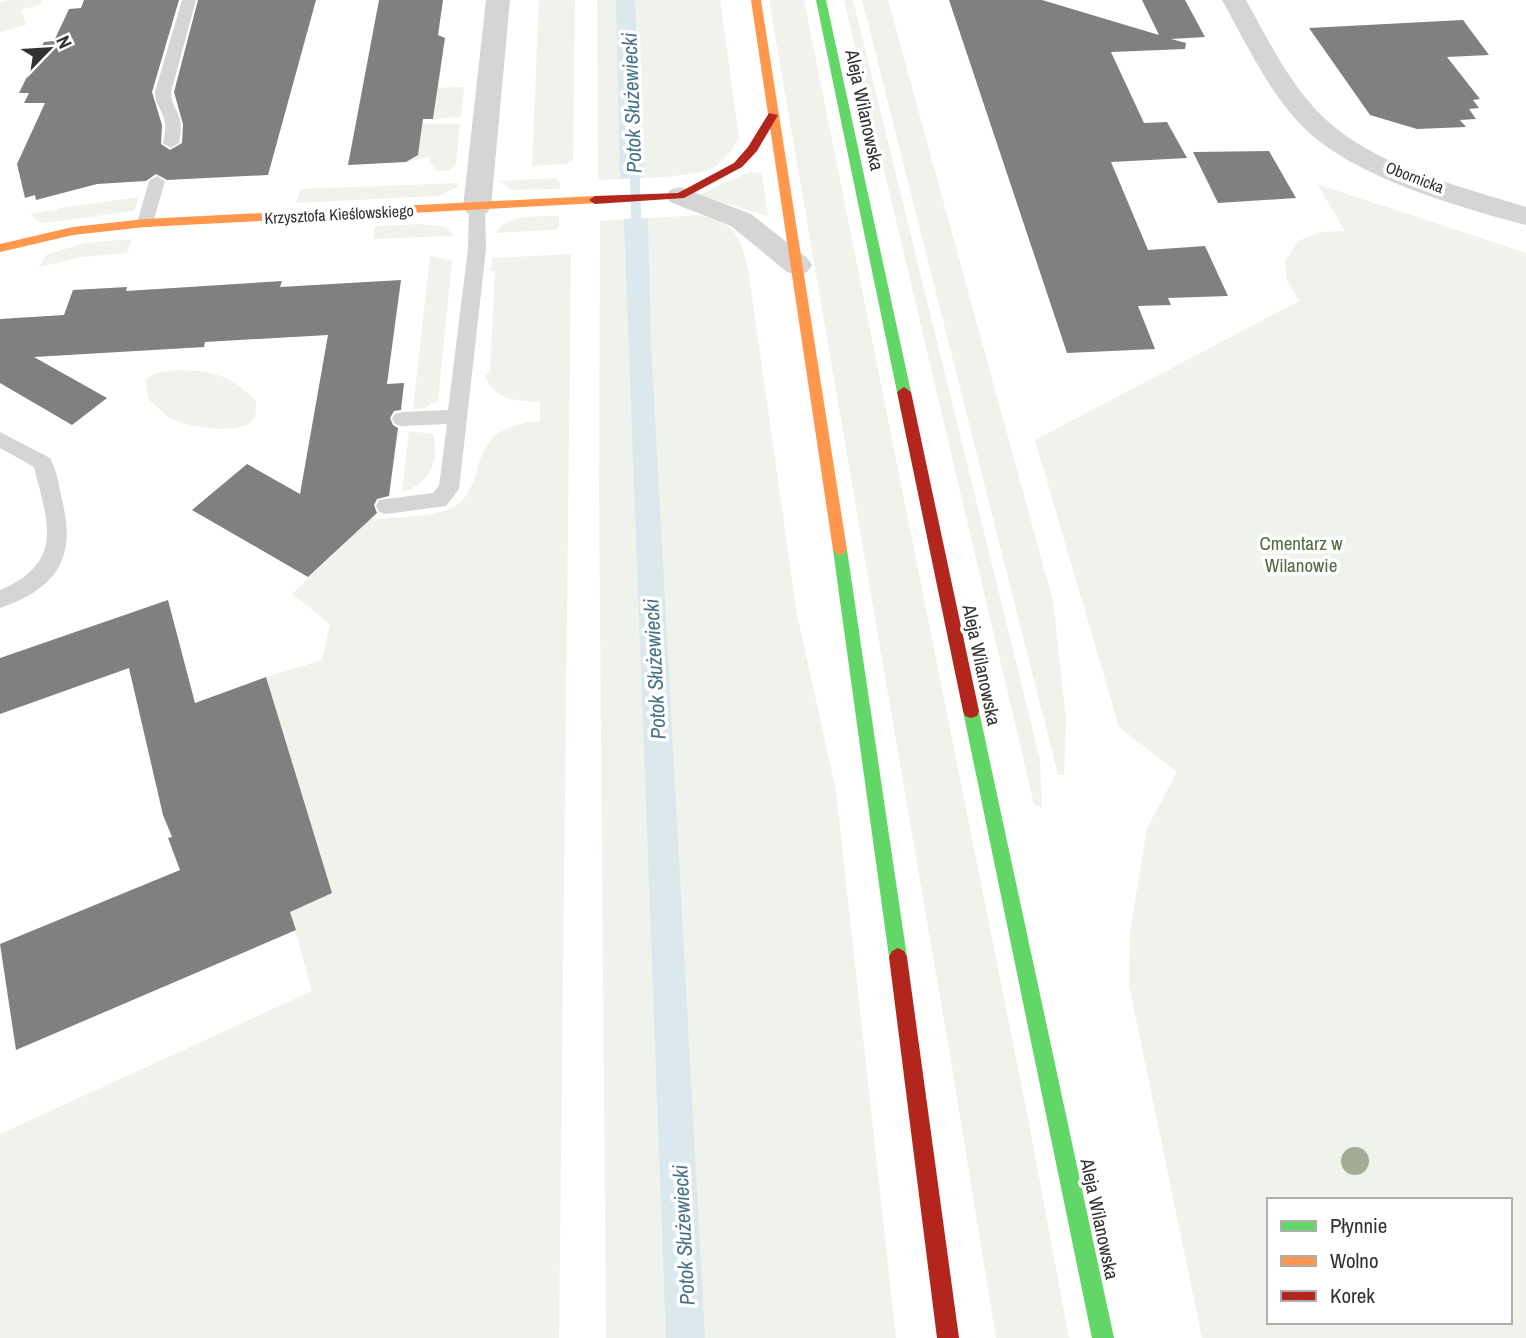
<svg xmlns="http://www.w3.org/2000/svg" width="1526" height="1338" viewBox="0 0 1526 1338" font-family="'Archivo Narrow',sans-serif">
<rect width="100%" height="100%" fill="#fff"/>
<path fill="#f0f3ec" fill-rule="evenodd" d="M10,0H41L42,4L21,10L26,25L0,32V2Z
M539,0H575L573,160L567,164L532,166Z
M597,0H720L739,137C733,149 726,160 714,167C694,179 625,178 598,180Z
M769,0H804L1028,1118L1069,1338H996L951,1061Z
M844,0H853L1040,760L1042,807L1034,804Z
M862,0H888L1053,601L1066,719L1064,775H1058Z
M464,87L461,117L434,119L438,89L432,88Z
M423,124H460L456,164L449,171H437L430,163L429,157L406,162L418,155Z
M750,172L762,173L768,216L698,195Z
M555,178L559,181L560,189L512,190L499,181Z
M459,183L456,188L438,196L296,203L301,189Z
M1317,184L1526,253V1338H1202L1129,985L1130,932L1147,828L1177,772L1119,727L1035,440L1299,301L1287,280L1285,261L1298,241L1320,232L1345,231ZM1269,1200H1510V1322H1269Z
M139,197L134,211L44,223L37,221L31,214L51,210L52,212L59,210V208Z
M700,215C738,227 738,232 748,269L797,614L836,791L896,1338H606L599,493L600,221Z
M559,216V227L553,230L496,233C507,213 539,217 559,216Z
M422,224L446,227L454,236L373,239L375,226Z
M132,239L127,253L82,257L39,267L46,255L84,243Z
M571,254L559,1338H0V1134L312,991L290,911L332,892L266,677L322,660L330,624L292,594L360,529L346,520C373,518 429,519 452,508C493,487 457,428 540,421V402C518,401 494,401 485,376L490,371L495,271H490L493,258Z
M430,256L452,261L438,400L425,408L413,409Z
M174,370C210,370 231,374 256,401C256,409 257,416 251,422C235,435 187,427 170,418C163,413 156,406 149,400L145,380L155,373Z
M409,431L433,434C441,460 428,486 402,492Z"/>
<path fill="#dbe8ee" d="M616,0H635L644,177L620,179Z
M648,218L651,343L705,1338H666L624,219Z"/>
<g fill="none" stroke-linecap="round" stroke-linejoin="round">
<path fill="#dbe8ee" fill-rule="evenodd" d="M634,156L639,159L642,236L637,239L632,236L629,159Z"/>
</g>
<path fill="#808080" d="M84,0H179L152,92L162,125L161,144L170,150L182,143L183,124L174,92L198,0H316L268,175L167,180L156,174L146,181L97,184L36,200L35,195L25,198L17,164L45,103H24L29,93H19L44,42L54,41L69,9L81,8Z
M379,0H443L438,35L445,38L433,119H423L418,155L406,162L348,165Z
M949,0H1042L1159,35L1142,0H1185L1205,37L1171,39L1186,43L1185,49L1111,52L1144,123L1167,122L1187,158L1111,162L1148,250L1205,246L1228,296L1168,298L1171,305L1138,306L1155,349L1067,353Z
M1463,20L1489,55L1447,57L1480,99L1473,100L1479,108L1469,109L1476,119L1460,120L1466,127L1417,129L1370,115L1309,28Z
M1269,151L1296,198L1218,203L1193,152Z
M401,280L387,384L404,383L401,410L394,411L390,418L393,425L398,428L389,496L377,499L374,505L377,513L308,577L192,510L247,464L300,494L328,335L205,342L204,347L34,357L107,398L72,425L0,383V319L64,315L73,290L127,287L126,291L282,281L280,287Z
M168,600L195,703L266,677L332,893L290,912L296,930L16,1050L0,944L180,870L168,838L172,837L163,815L129,668L0,714V658Z"/>
<g fill="none" stroke-linecap="round" stroke-linejoin="round">
<path fill="#d5d5d5" fill-rule="evenodd" d="M182,0H196L171,92C171,112 186,111 179,143L171,148L163,143C171,111 155,112 155,92Z
M157,176L165,181L153,223L151,227H139L137,223L149,181Z
M477,202L485,207L486,249L459,489L446,506L386,514L379,512L376,506L379,500L433,493L439,486L447,424L402,426L395,424L392,419L395,414L402,412L448,410L468,249L469,207Z
M0,432L50,458C57,470 59,486 62,500C77,559 56,589 0,608V590C65,562 48,523 34,467L0,448Z"/>
<path fill="#d5d5d5" fill-rule="evenodd" d="M486,0H510L491,207L487,213L477,216L467,213L463,207Z
M1222,0H1246C1268,39 1289,84 1322,116C1376,168 1457,185 1526,207V225C1458,207 1352,177 1302,126C1268,91 1246,43 1222,0Z
M680,187L751,214L807,258L812,265L807,272L797,275L787,272L731,226L670,202L666,196L670,190Z"/>
<path fill="#63d668" fill-rule="evenodd" d="M816,0H826L911,392L904,397L897,392Z
M840,544L847,550L907,957L904,963L898,966L892,963L889,957L833,550Z
M971,704L977,706L979,711L1114,1338H1092L963,711L965,706Z"/>
<path fill="#ff974d" fill-rule="evenodd" d="M751,0H761L847,550L840,556L833,550Z
M595,196L601,200L599,203L145,227L73,235L0,252V244L73,227L145,219Z"/>
<path fill="#b3261e" fill-rule="evenodd" d="M769,113L778,115L757,151L742,167L684,198L595,204L589,200L595,196L678,193L734,163L748,147Z
M904,387L911,392L979,711L977,716L971,718L965,716L963,711L897,392Z
M898,948L904,951L907,957L959,1338H937L889,957L892,951Z"/>
</g>
<circle fill="#a2ac97" cx="1355" cy="1161" r="14"/>
<g text-anchor="middle" stroke-width="7" stroke-linejoin="round" paint-order="stroke">
<g font-size="16" fill="#313131" stroke="#fff">
<text transform="translate(1415 177) rotate(21)" y="6">Obornicka</text>
<text transform="translate(339 214) rotate(-3)" y="6">Krzysztofa Kieślowskiego</text>
</g>
<g font-size="19" fill="#313131" stroke="#fff">
<text transform="translate(865 110) rotate(78)" y="7">Aleja Wilanowska</text>
<text transform="translate(982 665) rotate(78)" y="7">Aleja Wilanowska</text>
<text transform="translate(1100 1219) rotate(78)" y="7">Aleja Wilanowska</text>
</g>
<g font-size="19" fill="#556842" stroke="#fff">
<text x="1301" y="550">Cmentarz w<tspan x="1301" dy="22">Wilanowie</tspan></text>
</g>
<g font-size="21" font-style="italic" fill="#46738b" stroke="#fff">
<text transform="translate(632 103) rotate(-92)" y="7">Potok Służewiecki</text>
<text transform="translate(655 669) rotate(-93)" y="7">Potok Służewiecki</text>
<text transform="translate(684 1235) rotate(-93)" y="7">Potok Służewiecki</text>
</g>
</g>
<rect x="1267" y="1198" width="245" height="126" fill="#ffffff" stroke="#adadad" stroke-width="2"/>
<rect x="1281" y="1221" width="35" height="10" fill="#63d668" stroke="#adadad" stroke-width="2"/>
<text x="1330" y="1233" font-size="21" fill="#313131">Płynnie</text>
<rect x="1281" y="1256" width="35" height="10" fill="#ff974d" stroke="#adadad" stroke-width="2"/>
<text x="1330" y="1268" font-size="21" fill="#313131">Wolno</text>
<rect x="1281" y="1291" width="35" height="10" fill="#b3261e" stroke="#adadad" stroke-width="2"/>
<text x="1330" y="1303" font-size="21" fill="#313131">Korek</text>
<g transform="translate(49 49) rotate(65)" stroke="#ffffff" stroke-width="5" paint-order="stroke">
<path d="M0-5L12 26L0 18L-12 26Z" fill="#313131"/>
<text y="-10" font-size="19" font-weight="bold" text-anchor="middle" fill="#313131">N</text>
</g>
</svg>
